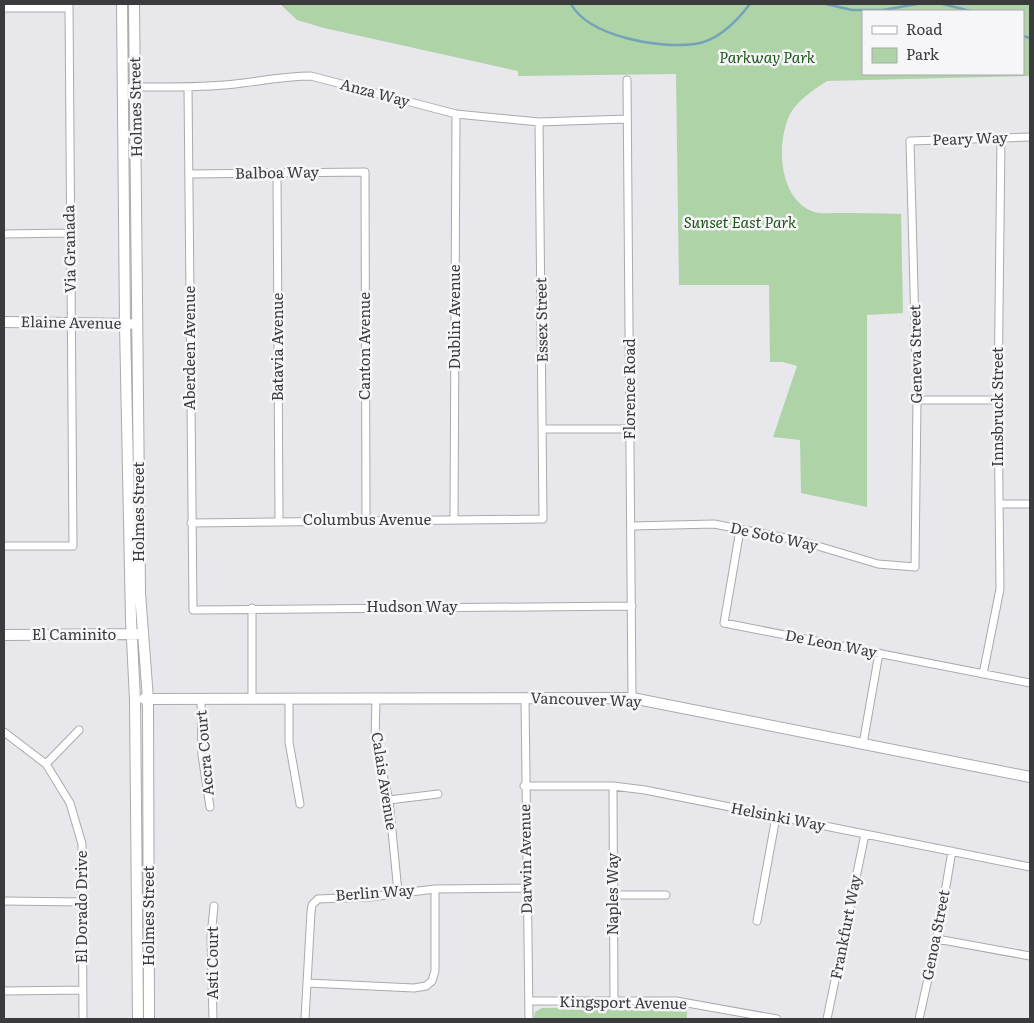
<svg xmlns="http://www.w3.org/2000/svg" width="1034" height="1023" viewBox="0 0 1034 1023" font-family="Literata,serif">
<rect width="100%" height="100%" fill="#e8e7eb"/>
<path fill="#add3a7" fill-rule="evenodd" d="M280,4H1030V76L827,81C813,90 798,100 790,114C776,143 778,199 814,212C820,214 830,213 837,213C858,213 880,213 901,214L903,313L867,315V507L801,493L800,440L773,437L797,366L783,362H770L769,285H679L676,74L518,76V71L324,28L297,20ZM863,11H1023V74H863Z
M673,1007L687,1010V1019H534L535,1012L542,1008Z"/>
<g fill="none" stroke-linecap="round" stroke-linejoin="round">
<path stroke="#74a2b9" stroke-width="2.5" d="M571,4C589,37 661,49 695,44C717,41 737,21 750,4
M826,4L852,10H883L917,4
M943,4L970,11
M1023,36L1030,38"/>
<defs>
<path id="street" d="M4,8H69
M627,80L632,698
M131,87C165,87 200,88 235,84C261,81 285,76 311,76L456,114L539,122L627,119
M188,87L193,610L632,606
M189,174L365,172L366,520
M277,174L279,520
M4,234L69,233
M917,400H998
M543,429H630
M999,504H1030
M454,520L456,114
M191,523L543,519L539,122
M632,526L714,524L801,541L878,564L915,567L917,400L910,141L1030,137
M740,530L724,623L1030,683
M4,546H73L69,4
M252,608V698
M983,674L1000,589L998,400L1001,138
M525,698L529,1019
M201,699L202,755L210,807
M289,699V742L300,804
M376,699L375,741L389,800L398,892
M4,732L46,764L70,803L82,844L83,1019
M863,744L879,653
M46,764L79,730
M524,786H613L645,790L1030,867
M613,786L614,1001
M389,800L438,794
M613,895H666
M4,901L82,902
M757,921L776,817
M937,939L1030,956
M308,983L414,988L426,986L432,981L435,971V889
M4,991L83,990
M529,1001H676L777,1019
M213,1019L211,937L214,906
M305,1019L311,912L312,905L318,899L370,897L435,889L526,888
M827,1019L865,834
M919,1019L937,939L952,851"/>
<path id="secondary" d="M122,4L125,324L131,619L135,700L138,1019
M134,4L140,593L148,699L149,1019
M4,322L130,324
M4,635L138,634
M144,699L632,698L1030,777"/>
</defs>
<use href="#street" stroke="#aaa9ac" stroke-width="9"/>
<use href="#secondary" stroke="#aaa9ac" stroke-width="12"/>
<use href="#street" stroke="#fff" stroke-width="7"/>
<use href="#secondary" stroke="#fff" stroke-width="10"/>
</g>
<g text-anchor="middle" stroke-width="5" stroke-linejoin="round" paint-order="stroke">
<g font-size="15" font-style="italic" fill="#1d5516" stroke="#f6f5f8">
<text x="767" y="63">Parkway Park</text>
<text x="740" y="228">Sunset East Park</text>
</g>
<g font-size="15" fill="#3b3a3c" stroke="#f6f5f8">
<text transform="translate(375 93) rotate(15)" y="5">Anza Way</text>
<text transform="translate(136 107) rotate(-91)" y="5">Holmes Street</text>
<text transform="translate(970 139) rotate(-2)" y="5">Peary Way</text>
<text transform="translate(277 173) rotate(-1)" y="5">Balboa Way</text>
<text transform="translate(70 249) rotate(-91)" y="5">Via Granada</text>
<text transform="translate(455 317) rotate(-90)" y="5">Dublin Avenue</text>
<text transform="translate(542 320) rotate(-91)" y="5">Essex Street</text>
<text transform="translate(71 323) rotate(1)" y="5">Elaine Avenue</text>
<text transform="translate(365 346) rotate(-90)" y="5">Canton Avenue</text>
<text transform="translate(278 347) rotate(-90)" y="5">Batavia Avenue</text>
<text transform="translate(190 348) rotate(-90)" y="5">Aberdeen Avenue</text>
<text transform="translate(916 354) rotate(-91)" y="5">Geneva Street</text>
<text transform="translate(630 389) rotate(-90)" y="5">Florence Road</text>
<text transform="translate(998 407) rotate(-90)" y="5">Innsbruck Street</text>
<text transform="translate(139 512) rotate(-90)" y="5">Holmes Street</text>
<text x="367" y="525">Columbus Avenue</text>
<text transform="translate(774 537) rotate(12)" y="5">De Soto Way</text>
<text x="412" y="612">Hudson Way</text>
<text x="74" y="640">El Caminito</text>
<text transform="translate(831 644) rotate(11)" y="5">De Leon Way</text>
<text transform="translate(586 700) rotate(2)" y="5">Vancouver Way</text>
<text transform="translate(205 753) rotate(-95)" y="5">Accra Court</text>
<text transform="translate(384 781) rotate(81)" y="5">Calais Avenue</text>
<text transform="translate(778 817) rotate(11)" y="5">Helsinki Way</text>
<text transform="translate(526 859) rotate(-91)" y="5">Darwin Avenue</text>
<text transform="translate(375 893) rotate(-4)" y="5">Berlin Way</text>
<text transform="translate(613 894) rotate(-90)" y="5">Naples Way</text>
<text transform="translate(82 907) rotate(-90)" y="5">El Dorado Drive</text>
<text transform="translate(149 916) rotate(-90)" y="5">Holmes Street</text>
<text transform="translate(846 927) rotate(-79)" y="5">Frankfurt Way</text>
<text transform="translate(936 935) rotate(-79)" y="5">Genoa Street</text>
<text transform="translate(213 963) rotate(-90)" y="5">Asti Court</text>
<text transform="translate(623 1003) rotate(1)" y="5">Kingsport Avenue</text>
</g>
</g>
<rect width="1034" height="1023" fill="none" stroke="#3b3a3c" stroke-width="10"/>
<rect x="862" y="10" width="162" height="65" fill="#f6f5f8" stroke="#abaaad"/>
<rect x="872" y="26" width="25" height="8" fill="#ffffff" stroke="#abaaad"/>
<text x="906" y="35" font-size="15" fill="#3b3a3c">Road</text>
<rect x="872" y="48" width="25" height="15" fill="#add3a7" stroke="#abaaad"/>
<text x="906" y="60" font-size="15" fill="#3b3a3c">Park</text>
</svg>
